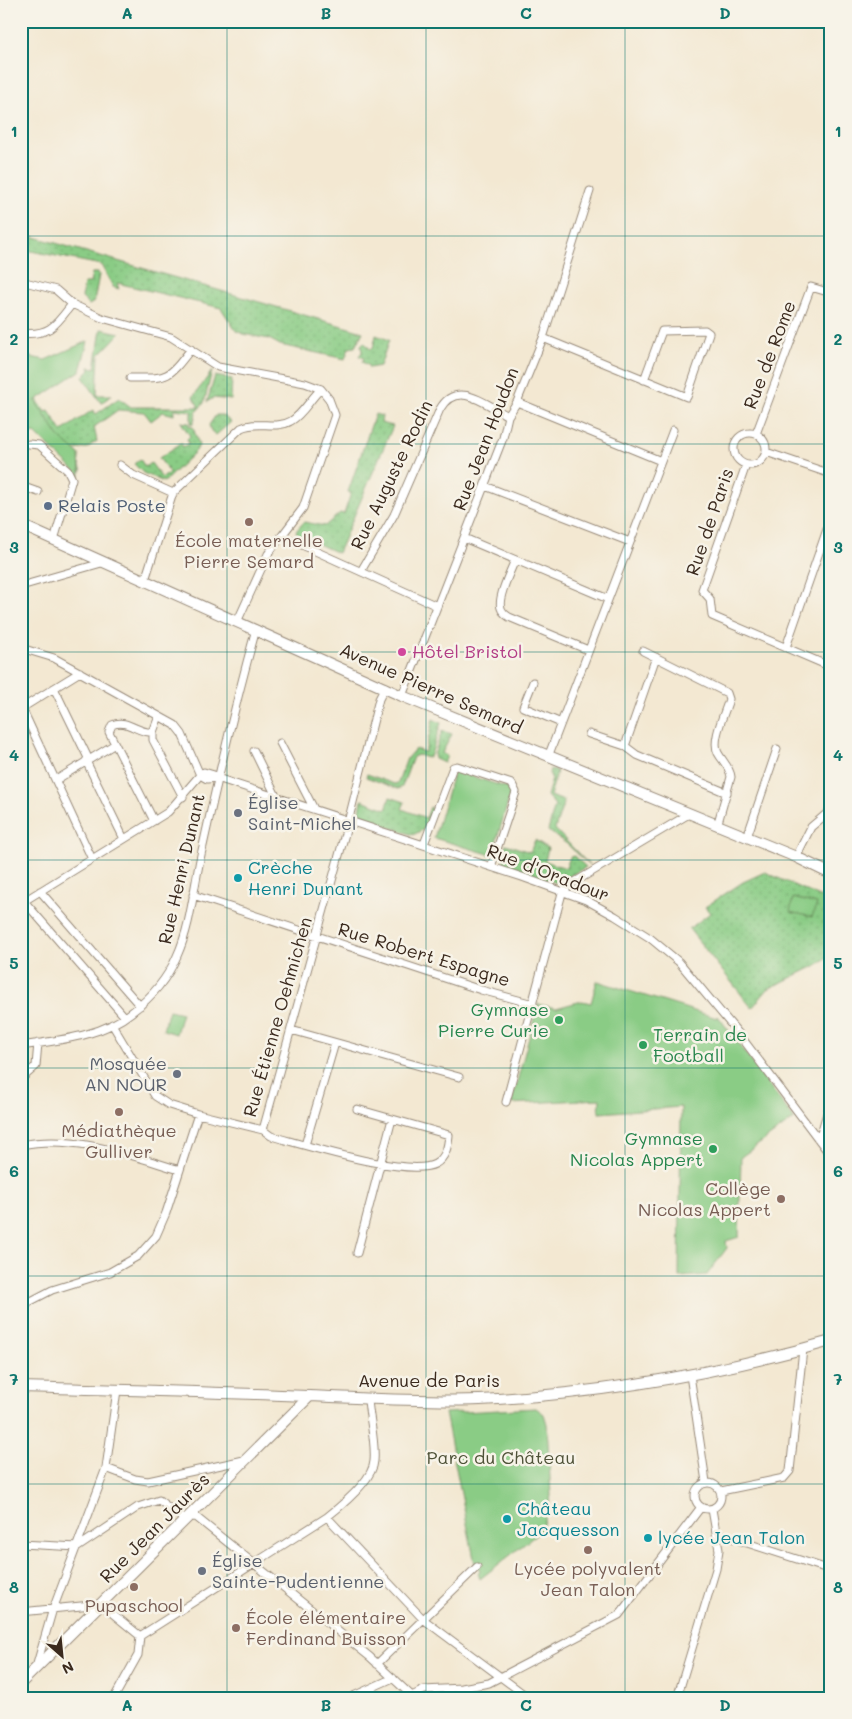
<svg xmlns="http://www.w3.org/2000/svg" width="852" height="1719" viewBox="0 0 852 1719" font-family="Mali,sans-serif">
<defs>
<pattern id="grass-dots" width="8" height="8" patternUnits="userSpaceOnUse" patternTransform="scale(1.25)"><rect width="8" height="8" fill="#8acc85"/><path d="M2 2h.1M6 6h.1" fill="none" stroke="#78af72" stroke-width="1.8" stroke-linecap="round"/></pattern>
</defs>
<rect width="100%" height="100%" fill="#f7f3e8"/>
<filter id="ink" filterUnits="userSpaceOnUse"><feTurbulence type="fractalNoise" baseFrequency=".02" numOctaves="2"/><feDisplacementMap in="SourceGraphic" scale="10" xChannelSelector="R" yChannelSelector="G"/><feConvolveMatrix kernelMatrix="1 2 1 2 8 2 1 2 1" color-interpolation-filters="sRGB"/></filter>
<filter id="wash" filterUnits="userSpaceOnUse"><feTurbulence type="fractalNoise" baseFrequency=".0096" numOctaves="4" result="noise"/><feDisplacementMap in="SourceGraphic" scale="20" xChannelSelector="R" yChannelSelector="G"/><feGaussianBlur stdDeviation="1.12" result="paint"/><feColorMatrix in="noise" values="0 0 0 0 0 0 0 0 0 0 0 0 0 0 0 0 0 1.4 0 .05"/><feComposite in="paint" operator="in"/></filter>
<g filter="url(#wash)">
<rect width="100%" height="100%" fill="#f3e8d2"/>
<path fill="url(#grass-dots)" stroke="#627b52" d="M21,233L363,332L355,347L349,348L345,359L280,345L269,339L243,334L236,331L221,308L117,283L119,289L113,287L101,265L21,249Z
M92,273H98L99,275L94,302L89,305L82,298L84,283H90Z
M101,329L120,333L99,355L97,395H112L101,403L83,377L90,370L89,367L95,368Z
M376,335L389,340L380,366L369,368L368,365L362,362L364,358L359,356L362,352L361,345L364,342L370,349L373,348Z
M212,371L204,403L197,411L193,424H191V411L174,409V415L163,412L151,421L144,412L118,410L94,427L97,441L87,448L74,450L82,471L77,472L21,417V401L36,398L45,412L49,411L62,431L93,410L96,414L119,398L131,407H199L193,397Z
M215,376L232,379L231,400L213,398L207,402Z
M375,414L382,416L381,423L393,426L338,553L298,535L296,531L304,522L325,526L340,513L344,514L351,493L348,492Z
M216,415H222L231,422L216,435L211,431L209,425Z
M181,422L189,423V426L193,427L199,445L196,451L164,482L143,473L134,464L140,459L145,467L151,463L162,478L170,473L159,458L181,443L183,447L189,443L187,439L190,436Z
M433,719L441,723L431,755L427,758L418,755L413,757L402,787L398,789L366,777L367,774L394,784L398,783L407,758L415,749L425,752Z
M442,731L452,734L442,753L447,756L444,763L435,759L434,755Z
M550,769L557,771L550,796L564,801L555,829L589,865L567,844L548,831L555,805L547,796L552,779L549,773Z
M390,797L405,802L402,809L426,818L430,807L432,808L426,828L413,835L359,817L362,800L386,809Z
M535,840L548,848L545,861L566,868L570,857L574,856L586,867L557,883L511,868L504,861L502,854L506,844L530,852Z
M765,872L831,902V954L819,964L768,989L752,1008L689,929L710,913L705,907L743,882Z"/>
<path fill="#8acc85" stroke="#627b52" d="M88,341L80,371L35,401L59,437L79,454L80,476L35,433L21,437V355L45,360Z
M454,771L512,789L492,855L434,838Z
M793,898L817,904L812,917L790,912Z
M597,981L717,1018L718,1016L794,1119L741,1157L739,1237L726,1241L727,1248L707,1275L679,1277L681,1107L599,1113L600,1099L511,1104L538,1004L556,1008L582,1001L591,1003Z
M169,1010L182,1013L176,1034L163,1030Z
M536,1408L544,1414L547,1424L551,1496L541,1531L480,1579L478,1573L480,1570L475,1564L445,1413Z"/>
</g>
<g filter="url(#ink)">
<g fill="none" stroke-linecap="round" stroke-linejoin="round">
<defs>
<path id="minor" d="M21,281L56,290L72,304L102,318L171,337L218,367L305,383L321,389L329,399L335,415L303,508L268,554L238,620
M21,333C50,336 56,325 72,304
M543,338L687,397L709,333L705,330L662,331L644,380
M130,378C169,378 167,380 191,349
M517,402L661,461
M734 449a16 16 0 1 1 32 0a16 16 0 1 1-32 0Z
M756,434L811,287L831,293
M29,444L39,445L68,471L72,479L54,540
M766,452L831,474
M120,465L133,475L173,493
M746,465L702,590L710,599L712,616L831,667
M21,486L38,492
M485,486L630,542
M282,536L437,606
M464,538L608,599
M515,560C511,570 497,598 501,608C502,612 506,615 509,617L588,650
M361,571L394,515L440,409C457,379 487,405 508,416
M145,580L173,493L241,428C257,420 276,430 291,421C303,414 310,399 321,389
M21,586L105,562
M786,647L831,518
M21,648L54,658L175,725L182,734L200,775
M643,651L727,693L729,699C725,713 711,740 718,753C723,762 730,767 731,777L717,826
M533,682L523,707L561,723
M54,688L89,760
M402,696L503,438L508,416L517,402L543,338L590,191
M21,706L92,859
M22,708L80,672
M159,716L153,732V740L183,797
M153,732C137,734 128,718 112,725L109,732L154,821
M589,734L625,746L637,755L727,793
M280,743L314,809
M625,746L656,657
M254,751L277,798
M548,757L673,430
M86,761L124,839
M200,775L204,772L214,775L217,778L522,877L586,900L615,916L650,938L679,962L739,1034L831,1156
M200,775L207,779L217,778
M56,780L115,744
M747,837L777,749
M424,844L453,767L457,766L512,784L516,792L491,867
M796,857L811,827L831,810
M40,891L140,1006
M193,895L481,990L533,1004
M24,901L125,1017
M21,903L168,812L200,775
M112,1024L155,1096L169,1105L198,1114
M291,1030L459,1077
M21,1046C59,1040 101,1037 132,1012C152,997 167,979 177,956C192,923 194,882 203,846C219,773 236,701 256,629
M21,1079L36,1066L38,1043
M506,1102L562,893L568,886L689,814
M263,1130L346,830L379,699L385,687
M819,1140L831,1100
M21,1145C74,1134 129,1155 180,1170
M305,1145L335,1043
M357,1253L392,1119
M21,1313L29,1302L52,1290L110,1272L138,1256L156,1236L166,1213L198,1114L263,1130L271,1136C302,1144 409,1178 435,1164C446,1158 448,1146 449,1135L357,1109
M690,1375L706,1482
M106,1468L135,1479L148,1481L244,1460
M695 1496a13 13 0 1 1 26 0a13 13 0 1 1-26 0Z
M721,1491L784,1478L790,1471L803,1349
M327,1517L423,1619L529,1698
M716,1533L831,1570
M21,1544L78,1547L138,1507L159,1500L182,1518L196,1517L370,1657L414,1698
M21,1612L101,1604L140,1636
M37,1664L52,1612L106,1468L117,1390
M377,1664L477,1567
M412,1696L424,1690L462,1688L489,1683L619,1615L701,1507
M114,1698L138,1655L140,1636L327,1517C341,1506 373,1480 374,1461C376,1441 369,1418 368,1399
M349,1698L393,1678
M677,1698L716,1569L719,1550L712,1509"/>
<path id="secondary" d="M21,525L402,696L796,857L831,874
M21,1387C117,1390 212,1392 308,1396C365,1398 423,1402 480,1400C599,1394 716,1374 831,1341
M21,1683L310,1396"/>
</defs>
<use href="#minor" stroke="#978978" stroke-width="9"/>
<use href="#secondary" stroke="#978978" stroke-width="12"/>
<use href="#minor" stroke="#fff" stroke-width="7"/>
<use href="#secondary" stroke="#fff" stroke-width="10"/>
</g>
</g>
<path fill="none" stroke="#0f766e" stroke-width="1" stroke-opacity="0.55" d="M227,21V1698M426,21V1698M625,21V1698M21,236H831M21,444H831M21,652H831M21,860H831M21,1068H831M21,1276H831M21,1484H831"/>
<circle fill="#5c6f8a" stroke="#f7f3e8" stroke-width="2" cx="48" cy="506" r="5"/>
<g fill="#8d6e63" stroke="#f7f3e8" stroke-width="2">
<circle cx="249" cy="522" r="5"/>
<circle cx="119" cy="1112" r="5"/>
<circle cx="781" cy="1199" r="5"/>
<circle cx="588" cy="1550" r="5"/>
<circle cx="134" cy="1587" r="5"/>
<circle cx="236" cy="1628" r="5"/>
</g>
<circle fill="#d1479c" stroke="#f7f3e8" stroke-width="2" cx="402" cy="652" r="5"/>
<g fill="#6b7280" stroke="#f7f3e8" stroke-width="2">
<circle cx="238" cy="813" r="5"/>
<circle cx="177" cy="1074" r="5"/>
<circle cx="202" cy="1571" r="5"/>
</g>
<g fill="#0f9aa8" stroke="#f7f3e8" stroke-width="2">
<circle cx="238" cy="878" r="5"/>
<circle cx="507" cy="1519" r="5"/>
<circle cx="648" cy="1538" r="5"/>
</g>
<g fill="#2e9e5b" stroke="#f7f3e8" stroke-width="2">
<circle cx="559" cy="1020" r="5"/>
<circle cx="643" cy="1045" r="5"/>
<circle cx="713" cy="1149" r="5"/>
</g>
<g text-anchor="middle" stroke-width="5" stroke-linejoin="round" paint-order="stroke">
<g font-size="18" fill="#3b2a1e" stroke="#f7f3e8">
<text transform="translate(770 355) rotate(-69)" y="6">Rue de Rome</text>
<text transform="translate(486 439) rotate(-69)" y="6">Rue Jean Houdon</text>
<text transform="translate(392 475) rotate(-64)" y="6">Rue Auguste Rodin</text>
<text transform="translate(710 522) rotate(-71)" y="6">Rue de Paris</text>
<text transform="translate(431 689) rotate(24)" y="6">Avenue Pierre Semard</text>
<text transform="translate(182 869) rotate(-77)" y="6">Rue Henri Dunant</text>
<text transform="translate(548 873) rotate(21)" y="6">Rue d'Oradour</text>
<text transform="translate(424 955) rotate(17)" y="6">Rue Robert Espagne</text>
<text transform="translate(278 1017) rotate(-74)" y="6">Rue Étienne Oehmichen</text>
<text x="429" y="1387">Avenue de Paris</text>
<text transform="translate(155 1528) rotate(-45)" y="6">Rue Jean Jaurès</text>
</g>
<g font-size="18" fill="#4e5e75" stroke="#f7f3e8" text-anchor="start">
<text x="58" y="512">Relais Poste</text>
</g>
<g font-size="18" fill="#785e54" stroke="#f7f3e8">
<text x="249" y="547">École maternelle<tspan x="249" dy="21">Pierre Semard</tspan></text>
<text x="119" y="1137">Médiathèque<tspan x="119" dy="21">Gulliver</tspan></text>
<text x="771" y="1195" text-anchor="end">Collège<tspan x="771" dy="21">Nicolas Appert</tspan></text>
<text x="588" y="1575">Lycée polyvalent<tspan x="588" dy="21">Jean Talon</tspan></text>
<text x="134" y="1612">Pupaschool</text>
<text x="246" y="1624" text-anchor="start">École élémentaire<tspan x="246" dy="21">Ferdinand Buisson</tspan></text>
</g>
<g font-size="18" fill="#b23c85" stroke="#f7f3e8" text-anchor="start">
<text x="412" y="658">Hôtel Bristol</text>
</g>
<g font-size="18" fill="#5b616d" stroke="#f7f3e8" text-anchor="start">
<text x="248" y="809">Église<tspan x="248" dy="21">Saint-Michel</tspan></text>
<text x="167" y="1070" text-anchor="end">Mosquée<tspan x="167" dy="21">AN NOUR</tspan></text>
<text x="212" y="1567">Église<tspan x="212" dy="21">Sainte-Pudentienne</tspan></text>
</g>
<g font-size="18" fill="#0d838f" stroke="#f7f3e8" text-anchor="start">
<text x="248" y="874">Crèche<tspan x="248" dy="21">Henri Dunant</tspan></text>
<text x="517" y="1515">Château<tspan x="517" dy="21">Jacquesson</tspan></text>
<text x="658" y="1544">lycée Jean Talon</text>
</g>
<g font-size="18" fill="#27864d" stroke="#f7f3e8" text-anchor="end">
<text x="549" y="1016">Gymnase<tspan x="549" dy="21">Pierre Curie</tspan></text>
<text x="653" y="1041" text-anchor="start">Terrain de<tspan x="653" dy="21">Football</tspan></text>
<text x="703" y="1145">Gymnase<tspan x="703" dy="21">Nicolas Appert</tspan></text>
</g>
<g font-size="18" fill="#4f5238" stroke="#f7f3e8">
<text x="501" y="1464">Parc du Château</text>
</g>
</g>
<rect width="852" height="1719" fill="none" stroke="#f7f3e8" stroke-width="55"/>
<g transform="translate(62 1656) rotate(153)" stroke="#f7f3e8" stroke-width="4" paint-order="stroke">
<path d="M0-4L9 19L0 12L-9 19Z" fill="#3b2a1e"/>
<text y="-8" font-size="14" font-weight="bold" text-anchor="middle" fill="#3b2a1e">N</text>
</g>
<rect x="28" y="28" width="796" height="1664" fill="none" stroke="#0f766e" stroke-width="2"/>
<g font-size="16" text-anchor="middle" font-weight="bold" fill="#0f766e">
<text x="127" y="19">A</text>
<text x="326" y="19">B</text>
<text x="526" y="19">C</text>
<text x="725" y="19">D</text>
<text x="14" y="137">1</text>
<text x="838" y="137">1</text>
<text x="14" y="345">2</text>
<text x="838" y="345">2</text>
<text x="14" y="553">3</text>
<text x="838" y="553">3</text>
<text x="14" y="761">4</text>
<text x="838" y="761">4</text>
<text x="14" y="969">5</text>
<text x="838" y="969">5</text>
<text x="14" y="1177">6</text>
<text x="838" y="1177">6</text>
<text x="14" y="1385">7</text>
<text x="838" y="1385">7</text>
<text x="14" y="1593">8</text>
<text x="838" y="1593">8</text>
<text x="127" y="1711">A</text>
<text x="326" y="1711">B</text>
<text x="526" y="1711">C</text>
<text x="725" y="1711">D</text>
</g>
</svg>
